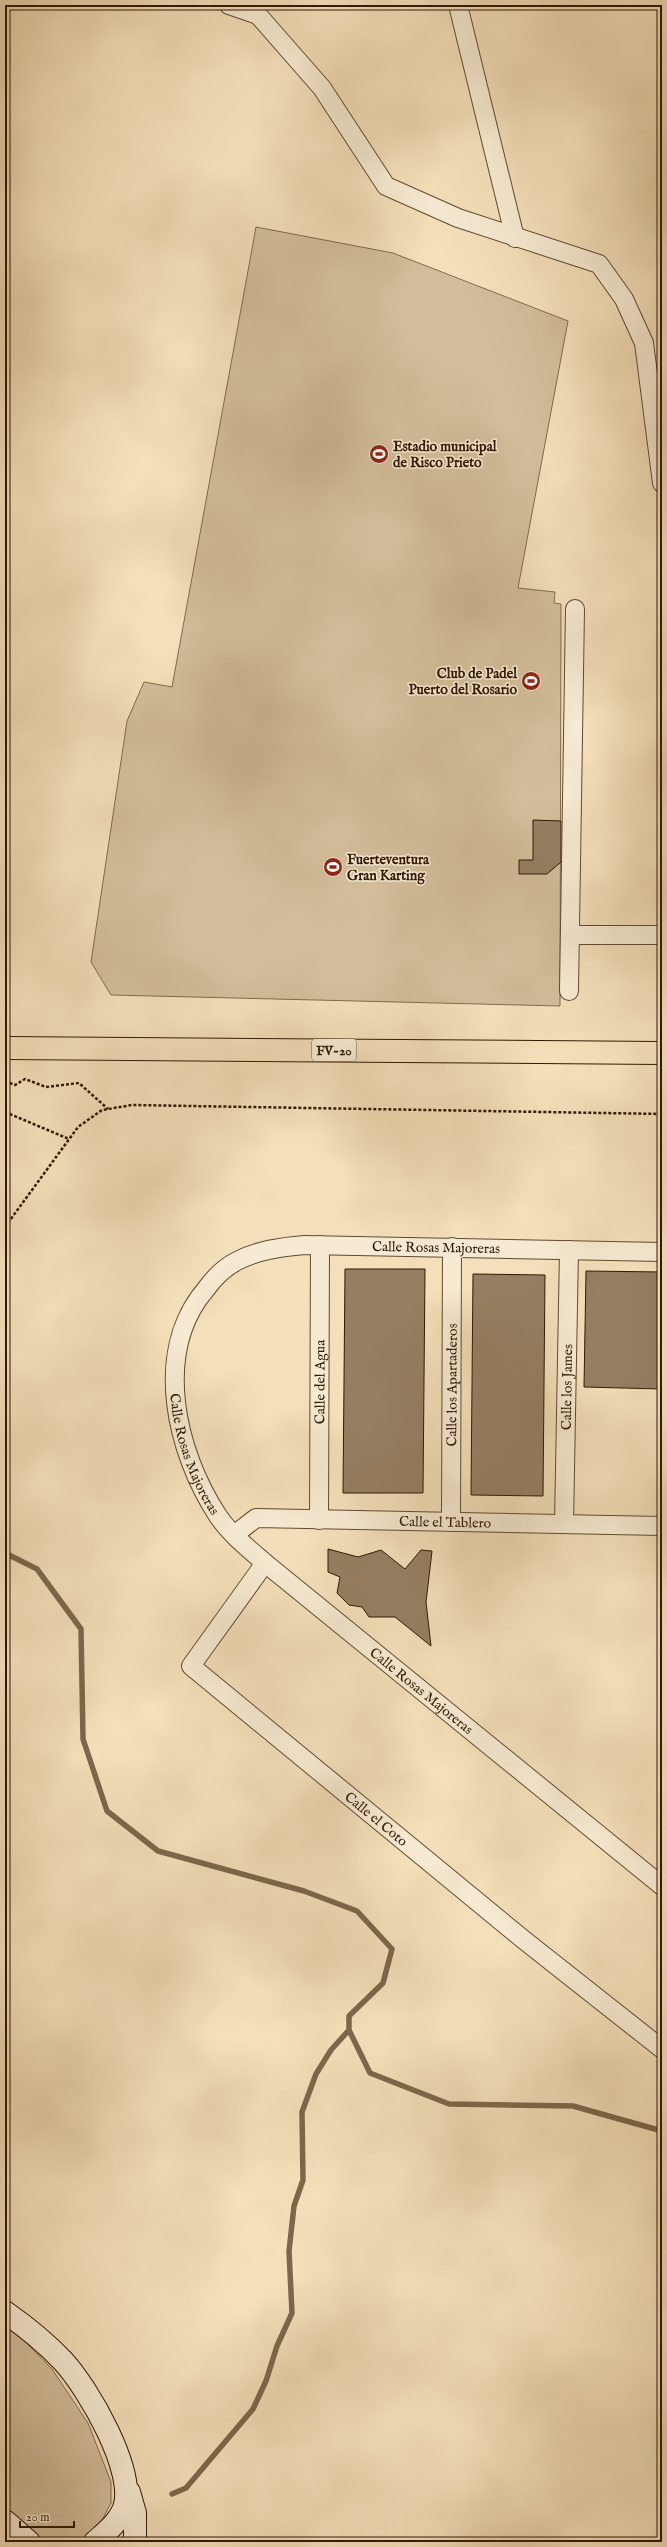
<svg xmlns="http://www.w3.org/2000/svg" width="667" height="2547" font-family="'IM FELL English',serif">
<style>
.green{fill:#d2bd9a;stroke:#806a4f}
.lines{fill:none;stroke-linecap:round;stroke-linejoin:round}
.stream{stroke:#7c674b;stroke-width:5.5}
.building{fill:#957f62;stroke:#2f1804}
.street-casing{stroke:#604a31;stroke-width:20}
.secondary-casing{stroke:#2f1804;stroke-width:24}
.primary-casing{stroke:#2f1804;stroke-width:24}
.path{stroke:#2f1804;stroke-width:2.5;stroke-dasharray:3 2;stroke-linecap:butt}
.street{stroke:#f7ead2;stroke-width:18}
.secondary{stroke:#f7ead2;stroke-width:22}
.primary{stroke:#f3dfb9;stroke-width:22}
.labels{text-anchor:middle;stroke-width:3;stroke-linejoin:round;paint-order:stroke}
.shield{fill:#f7ead2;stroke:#6b5742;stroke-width:1}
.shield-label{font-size:13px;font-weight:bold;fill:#2f1804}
.poi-label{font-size:14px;font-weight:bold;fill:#2f1804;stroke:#f7ead2;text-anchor:start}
.street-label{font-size:14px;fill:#2f1804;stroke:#f7ead2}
</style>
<rect width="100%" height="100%" fill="#f3dfb9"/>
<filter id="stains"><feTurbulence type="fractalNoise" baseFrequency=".005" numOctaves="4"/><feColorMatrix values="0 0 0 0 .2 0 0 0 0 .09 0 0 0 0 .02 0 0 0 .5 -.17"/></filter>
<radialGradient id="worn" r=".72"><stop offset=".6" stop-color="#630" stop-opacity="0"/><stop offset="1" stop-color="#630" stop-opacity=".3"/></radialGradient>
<path class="green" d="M256,227l137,26 175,68 -50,267 37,4 -1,11 7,1 -1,402 -449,-11 -20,-33 36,-241 17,-39 28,5z
M5,2324l11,8 36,37 36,54 23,59v21l-11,21 -22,18h-33l-40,-34z"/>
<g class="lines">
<path class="stream" d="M5,1553l32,16 44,60 2,110 24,72 51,40 146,40 53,20 35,38 -9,34 -34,33v14l21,43 79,31 124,2 89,25
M172,2494l14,-6 67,-79 13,-28 11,-35 15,-33 -3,-62 5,-45 9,-26 -1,-68 14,-38 15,-24 18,-20"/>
</g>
<path class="building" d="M533,820l28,1v41l-14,12h-28v-14h14z
M345,1269h80l-2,224h-80z
M586,1271l76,1v117l-78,-2z
M473,1274l72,1 -2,221 -72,-1z
M328,1549l30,8 23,-7 24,19 16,-19 11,1 -6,51 5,44 -36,-29h-26l-7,-10 -13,-2 -12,-12 3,-16 -12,-5z"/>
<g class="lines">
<defs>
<g id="street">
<path d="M229,5l29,10 64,73 64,98 72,32 141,46 25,35 20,44 18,140"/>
<path d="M458,5l57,233"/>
<path d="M570,935h92"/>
<path d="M569,991l6,-382"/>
<path id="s1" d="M662,1252l-357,-7c-24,2 -47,5 -68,16 -12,6 -23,17 -31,28 -54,63 -30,163 12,227 12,18 31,33 47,47l397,323"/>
<path id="s2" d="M319,1520l1,-275"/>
<path id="s3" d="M451,1522l1,-275"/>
<path id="s4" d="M564,1524l5,-274"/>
<path id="s5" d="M234,1535l22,-17 406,8"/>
<path id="s6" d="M265,1563l-74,103 333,274 138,109"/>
</g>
<path id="secondary" d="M5,2312c20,14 42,32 58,49 25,27 74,111 61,147 -5,14 -18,24 -29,34
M129,2492l6,21v29
M5,2521l24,21"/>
<path id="primary" d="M5,1048l657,5"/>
</defs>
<use href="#street" class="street-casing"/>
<use href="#secondary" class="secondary-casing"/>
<use href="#primary" class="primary-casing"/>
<path class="path" d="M5,1081l10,4 10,-6 21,8 33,-4 29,26
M5,1112l64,27
M5,1227l73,-100 24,-17 30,-5 530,9"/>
<use href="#street" class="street"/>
<use href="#secondary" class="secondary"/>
<use href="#primary" class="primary"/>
</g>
<defs>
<symbol id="stadium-disc" viewBox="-11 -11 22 22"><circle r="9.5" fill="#8f2418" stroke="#f7ead2"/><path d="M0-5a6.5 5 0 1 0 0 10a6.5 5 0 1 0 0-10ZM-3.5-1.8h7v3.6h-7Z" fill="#fff"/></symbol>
</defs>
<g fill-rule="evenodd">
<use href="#stadium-disc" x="368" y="443" width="22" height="22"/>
<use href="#stadium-disc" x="520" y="670" width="22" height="22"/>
<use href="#stadium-disc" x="322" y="856" width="22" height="22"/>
</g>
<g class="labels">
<rect class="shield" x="312" y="1039" width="44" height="22" rx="3"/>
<g class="shield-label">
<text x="334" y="1055">FV-20</text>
</g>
<g class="poi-label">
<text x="393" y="451">Estadio municipal<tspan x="393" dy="16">de Risco Prieto</tspan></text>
<text x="517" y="678" text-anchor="end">Club de Padel<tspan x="517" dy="16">Puerto del Rosario</tspan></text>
<text x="347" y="864">Fuerteventura<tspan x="347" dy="16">Gran Karting</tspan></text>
</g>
<g class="street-label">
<text transform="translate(436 1247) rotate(1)" y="5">Calle Rosas Majoreras</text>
<text dy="5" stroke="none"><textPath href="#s2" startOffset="138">Calle del Agua</textPath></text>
<text dy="5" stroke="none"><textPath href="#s3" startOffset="137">Calle los Apartaderos</textPath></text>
<text dy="5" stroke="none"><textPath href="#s4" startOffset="137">Calle los James</textPath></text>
<text dy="5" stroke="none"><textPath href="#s1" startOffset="645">Calle Rosas Majoreras</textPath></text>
<text dy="5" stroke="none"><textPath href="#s5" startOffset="217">Calle el Tablero</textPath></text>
<text dy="5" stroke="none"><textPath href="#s1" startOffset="981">Calle Rosas Majoreras</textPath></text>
<text dy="5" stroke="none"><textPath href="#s6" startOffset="367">Calle el Coto</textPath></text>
</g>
</g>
<rect width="667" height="2547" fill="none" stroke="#f3dfb9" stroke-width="20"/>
<rect x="6" y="6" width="655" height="2535" fill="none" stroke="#2f1804" stroke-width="2"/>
<rect x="10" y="10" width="647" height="2527" fill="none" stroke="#2f1804"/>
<path d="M20 2521v6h54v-6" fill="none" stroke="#2f1804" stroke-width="2"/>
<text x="26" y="2521" font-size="12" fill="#2f1804" stroke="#f7ead2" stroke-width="3" paint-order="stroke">20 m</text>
<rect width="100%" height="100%" filter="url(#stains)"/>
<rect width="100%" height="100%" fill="url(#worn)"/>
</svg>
